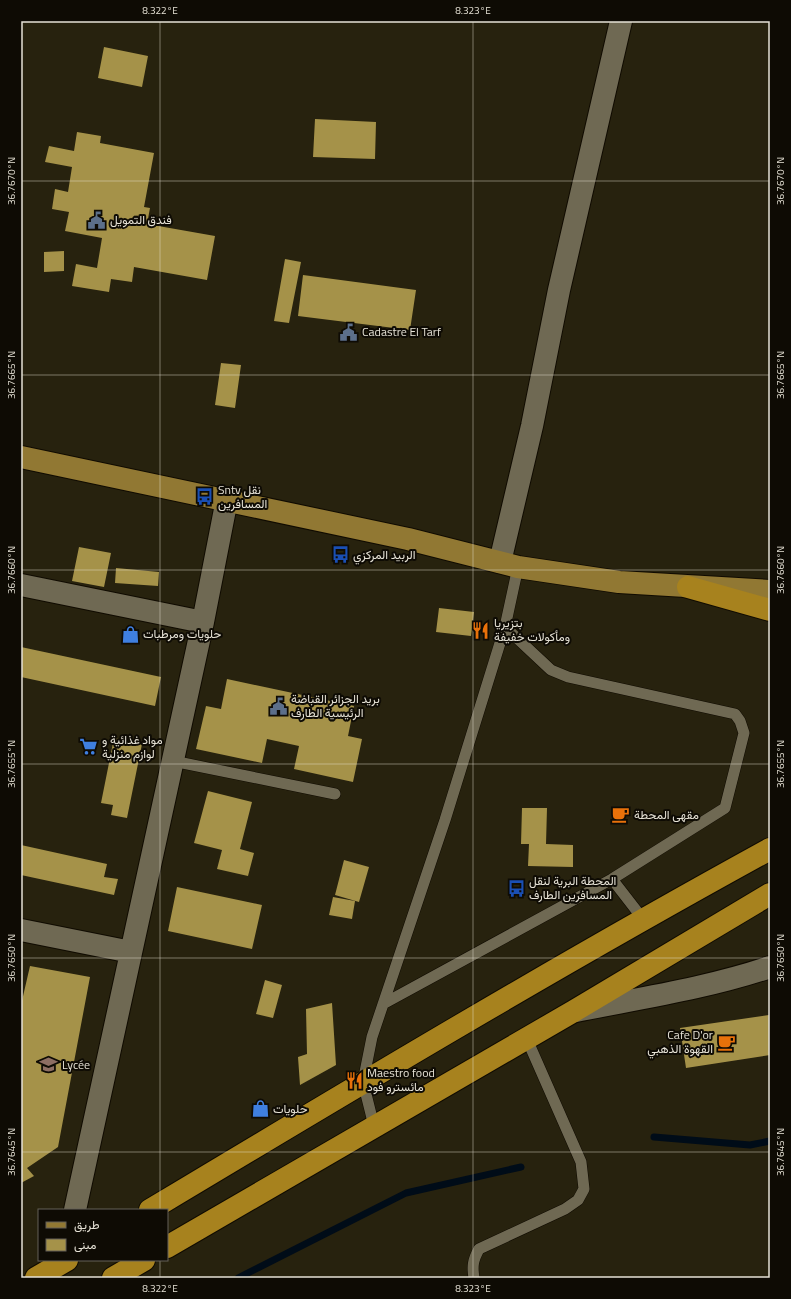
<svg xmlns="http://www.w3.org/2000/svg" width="791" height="1299" font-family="'Titillium Web',Vazirmatn,sans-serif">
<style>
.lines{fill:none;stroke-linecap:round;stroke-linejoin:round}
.stream{stroke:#000c18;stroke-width:7}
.building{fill:#a59249}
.lane-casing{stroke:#100b00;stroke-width:12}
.street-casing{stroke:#100b00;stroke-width:24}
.primary-casing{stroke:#100b00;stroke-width:24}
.highway-casing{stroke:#100b00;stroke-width:24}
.lane{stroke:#6f6953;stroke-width:11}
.street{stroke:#6f6953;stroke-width:22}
.primary{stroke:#917833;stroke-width:22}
.highway{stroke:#a7821e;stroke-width:22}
.ticks{fill:none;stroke:#e6e2d6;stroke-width:1;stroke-opacity:0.45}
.labels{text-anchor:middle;stroke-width:4;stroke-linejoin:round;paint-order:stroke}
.poi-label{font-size:12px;fill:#e6e2d6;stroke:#0e0b04;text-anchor:start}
.neatline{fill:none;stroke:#e6e2d6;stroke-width:1.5}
.ticks-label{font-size:10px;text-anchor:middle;fill:#e6e2d6}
</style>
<rect width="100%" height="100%" fill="#27220e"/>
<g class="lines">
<path class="stream" d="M654,1137l96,8 20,-4
M238,1278l168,-85 115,-26"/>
</g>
<path class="building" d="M104,47l44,9 -6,31 -44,-9z
M315,119l61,3 -1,37 -62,-2z
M77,132l24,4 -1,7 54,10 -10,54 6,1 -3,16 68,12 -8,44 -73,-13 -2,15 -21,-3 -2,13 -37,-6 4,-22 21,4 5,-30 -37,-7 4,-19 -17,-3 3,-20 13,3 4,-25 -27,-5 4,-16 25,5z
M64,251v20l-20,1v-20z
M285,259l16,3 -12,61 -15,-2z
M303,275l113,15 -6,40 -112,-14z
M221,363l20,2 -6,43 -20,-3z
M79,547l32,6 -7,34 -32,-6z
M116,568l43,4 -1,14 -43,-3z
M439,608l35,4 -3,24 -35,-4z
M21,647l140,30 -6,29 -134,-29z
M227,679l127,27 -6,30 14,3 -9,43 -59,-13 5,-23 -32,-7 -5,24 -66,-14 10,-43 15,3z
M114,738l28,6 -15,74 -16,-3 2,-10 -12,-2z
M208,791l44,11 -12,47 14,4 -6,23 -31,-7 5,-19 -28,-7z
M522,808h25l-1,36 27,1v22l-45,-1 1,-22h-8z
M21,845l86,19 -3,13 14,2 -4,16 -93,-20z
M344,860l25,7 -10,35 -24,-7z
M177,887l85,18 -10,44 -84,-18z
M333,897l22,4 -3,18 -23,-4z
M30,966l60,11 -32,170 -31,21 7,8 -13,7v-178z
M265,980l17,5 -9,33 -17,-4z
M332,1003l4,62 -36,20 -2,-28 9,-3 -1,-45z
M769,1015l1,40 -84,13 -6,-40z"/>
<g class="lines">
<defs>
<path id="lane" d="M173,761l162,33
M612,879l31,40
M383,1004l229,-125 113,-71 19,-75 -4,-12 -5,-7 -167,-37 -17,-7 -46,-43
M374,1126l-11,-44 9,-45 73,-217 60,-193 13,-60
M474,1278c-2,-12 -1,-18 5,-29l86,-40 13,-9 6,-11 -3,-27 -55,-125"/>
<path id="street" d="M500,562l32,-136 27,-136 62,-269
M21,585l182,37
M21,930l110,22
M576,1011c65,-13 132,-23 194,-44
M75,1210l128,-588 24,-123"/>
<path id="primary" d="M21,457l387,82 110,28 101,15 151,9"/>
<path id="highway" d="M688,587l82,23
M150,1210c205,-123 410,-246 620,-361
M167,1247l407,-236 196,-117
M36,1278l31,-18
M113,1278l31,-18"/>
</defs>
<use href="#lane" class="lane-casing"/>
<use href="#street" class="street-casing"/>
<use href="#primary" class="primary-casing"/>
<use href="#highway" class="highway-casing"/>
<use href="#lane" class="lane"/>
<use href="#street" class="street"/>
<use href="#primary" class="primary"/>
<use href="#highway" class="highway"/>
</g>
<path class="ticks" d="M160,21v1189M473,21v1257M21,181h749M21,375h749M21,570h749M21,764h749M21,958h749M21,1152h749M160,1260v18"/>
<defs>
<symbol id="civic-bare" viewBox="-9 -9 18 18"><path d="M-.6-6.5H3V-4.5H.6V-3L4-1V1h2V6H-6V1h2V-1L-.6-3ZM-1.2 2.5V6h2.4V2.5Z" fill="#5c6f8a" stroke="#0e0b04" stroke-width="2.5" paint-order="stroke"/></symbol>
<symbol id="bus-bare" viewBox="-9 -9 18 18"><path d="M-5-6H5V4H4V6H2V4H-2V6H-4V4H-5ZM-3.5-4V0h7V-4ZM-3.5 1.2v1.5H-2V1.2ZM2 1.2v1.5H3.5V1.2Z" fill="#1a4fb4" stroke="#0e0b04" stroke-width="2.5" paint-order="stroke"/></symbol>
<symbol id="restaurant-bare" viewBox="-9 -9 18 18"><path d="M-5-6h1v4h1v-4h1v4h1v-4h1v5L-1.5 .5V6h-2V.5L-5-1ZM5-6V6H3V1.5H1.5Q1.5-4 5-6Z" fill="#e8710a" stroke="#0e0b04" stroke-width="2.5" paint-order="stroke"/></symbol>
<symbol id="shop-bare" viewBox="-9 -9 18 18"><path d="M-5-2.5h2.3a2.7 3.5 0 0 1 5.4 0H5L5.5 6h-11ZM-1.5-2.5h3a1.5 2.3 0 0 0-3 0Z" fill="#3f7fe0" stroke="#0e0b04" stroke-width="2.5" paint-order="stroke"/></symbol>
<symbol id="supermarket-bare" viewBox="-9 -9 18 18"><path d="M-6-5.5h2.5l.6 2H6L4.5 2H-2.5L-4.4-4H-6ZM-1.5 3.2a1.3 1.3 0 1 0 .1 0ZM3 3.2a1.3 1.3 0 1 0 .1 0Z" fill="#3f7fe0" stroke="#0e0b04" stroke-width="2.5" paint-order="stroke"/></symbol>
<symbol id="cafe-bare" viewBox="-9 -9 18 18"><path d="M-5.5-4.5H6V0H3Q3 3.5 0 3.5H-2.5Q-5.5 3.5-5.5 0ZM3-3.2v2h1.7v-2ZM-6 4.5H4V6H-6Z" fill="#e8710a" stroke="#0e0b04" stroke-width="2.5" paint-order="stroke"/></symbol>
<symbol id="school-bare" viewBox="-9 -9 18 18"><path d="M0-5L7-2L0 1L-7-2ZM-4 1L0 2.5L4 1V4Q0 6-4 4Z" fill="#8d6e63" stroke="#0e0b04" stroke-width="2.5" paint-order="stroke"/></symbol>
</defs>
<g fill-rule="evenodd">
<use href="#civic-bare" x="84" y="208" width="25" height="25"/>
<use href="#civic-bare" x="336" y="320" width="25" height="25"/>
<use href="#bus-bare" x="192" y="484" width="25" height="25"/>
<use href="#bus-bare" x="328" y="542" width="25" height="25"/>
<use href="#restaurant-bare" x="468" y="618" width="25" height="25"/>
<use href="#shop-bare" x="118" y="622" width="25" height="25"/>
<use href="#civic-bare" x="266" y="694" width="25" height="25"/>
<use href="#supermarket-bare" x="76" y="734" width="25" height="25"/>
<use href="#cafe-bare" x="608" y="802" width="25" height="25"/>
<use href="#bus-bare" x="504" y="876" width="25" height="25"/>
<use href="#cafe-bare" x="714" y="1030" width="25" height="25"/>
<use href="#school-bare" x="36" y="1052" width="25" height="25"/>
<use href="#restaurant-bare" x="342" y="1068" width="25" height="25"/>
<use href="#shop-bare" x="248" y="1096" width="25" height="25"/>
</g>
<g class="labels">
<g class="poi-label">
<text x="110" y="224">فندق التمويل</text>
<text x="362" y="336">Cadastre El Tarf</text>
<text x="218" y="494">Sntv نقل<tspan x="218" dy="14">المسافرين</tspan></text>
<text x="353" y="559">الربيد المركزي</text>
<text x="494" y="627">بتزيريا<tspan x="494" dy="14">ومأكولات خفيفة</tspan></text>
<text x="143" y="638">حلويات ومرطبات</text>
<text x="291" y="703">بريد الجزائر القباضة<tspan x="291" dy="14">الرئيسية الطارف</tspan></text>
<text x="102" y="744">مواد غذائية و<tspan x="102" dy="14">لوازم منزلية</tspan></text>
<text x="634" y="819">مقهى المحطة</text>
<text x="529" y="885">المحطة البرية لنقل<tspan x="529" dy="14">المسافرين الطارف</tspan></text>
<text x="713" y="1039" text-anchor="end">Cafe D'or<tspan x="713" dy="14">القهوة الذهبي</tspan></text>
<text x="62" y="1069">Lycée</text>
<text x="367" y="1077">Maestro food<tspan x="367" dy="14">مائسترو فود</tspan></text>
<text x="273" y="1113">حلويات</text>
</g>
</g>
<rect width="791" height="1299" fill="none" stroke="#0e0b04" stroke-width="44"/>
<rect x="38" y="1209" width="130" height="52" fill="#0e0b04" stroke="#646158"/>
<rect x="46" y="1222" width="20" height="6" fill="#917833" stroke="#646158"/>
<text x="74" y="1229" font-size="12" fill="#e6e2d6">طريق</text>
<rect x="46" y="1239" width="20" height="12" fill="#a59249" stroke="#646158"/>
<text x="74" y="1249" font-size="12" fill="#e6e2d6">مبنى</text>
<rect x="22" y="22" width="747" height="1255" class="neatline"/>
<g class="ticks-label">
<text x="160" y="14">8.322°E</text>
<text x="473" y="14">8.323°E</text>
<text transform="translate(11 181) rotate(-90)" y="4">36.7670°N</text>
<text transform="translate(780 181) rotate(-90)" y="4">36.7670°N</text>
<text transform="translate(11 375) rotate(-90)" y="4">36.7665°N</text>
<text transform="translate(780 375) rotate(-90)" y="4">36.7665°N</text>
<text transform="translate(11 570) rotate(-90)" y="4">36.7660°N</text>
<text transform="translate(780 570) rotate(-90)" y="4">36.7660°N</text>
<text transform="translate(11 764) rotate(-90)" y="4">36.7655°N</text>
<text transform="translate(780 764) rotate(-90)" y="4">36.7655°N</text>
<text transform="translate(11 958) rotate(-90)" y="4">36.7650°N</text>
<text transform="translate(780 958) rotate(-90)" y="4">36.7650°N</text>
<text transform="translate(11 1152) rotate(-90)" y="4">36.7645°N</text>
<text transform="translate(780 1152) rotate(-90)" y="4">36.7645°N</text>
<text x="160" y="1292">8.322°E</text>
<text x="473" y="1292">8.323°E</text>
</g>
</svg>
